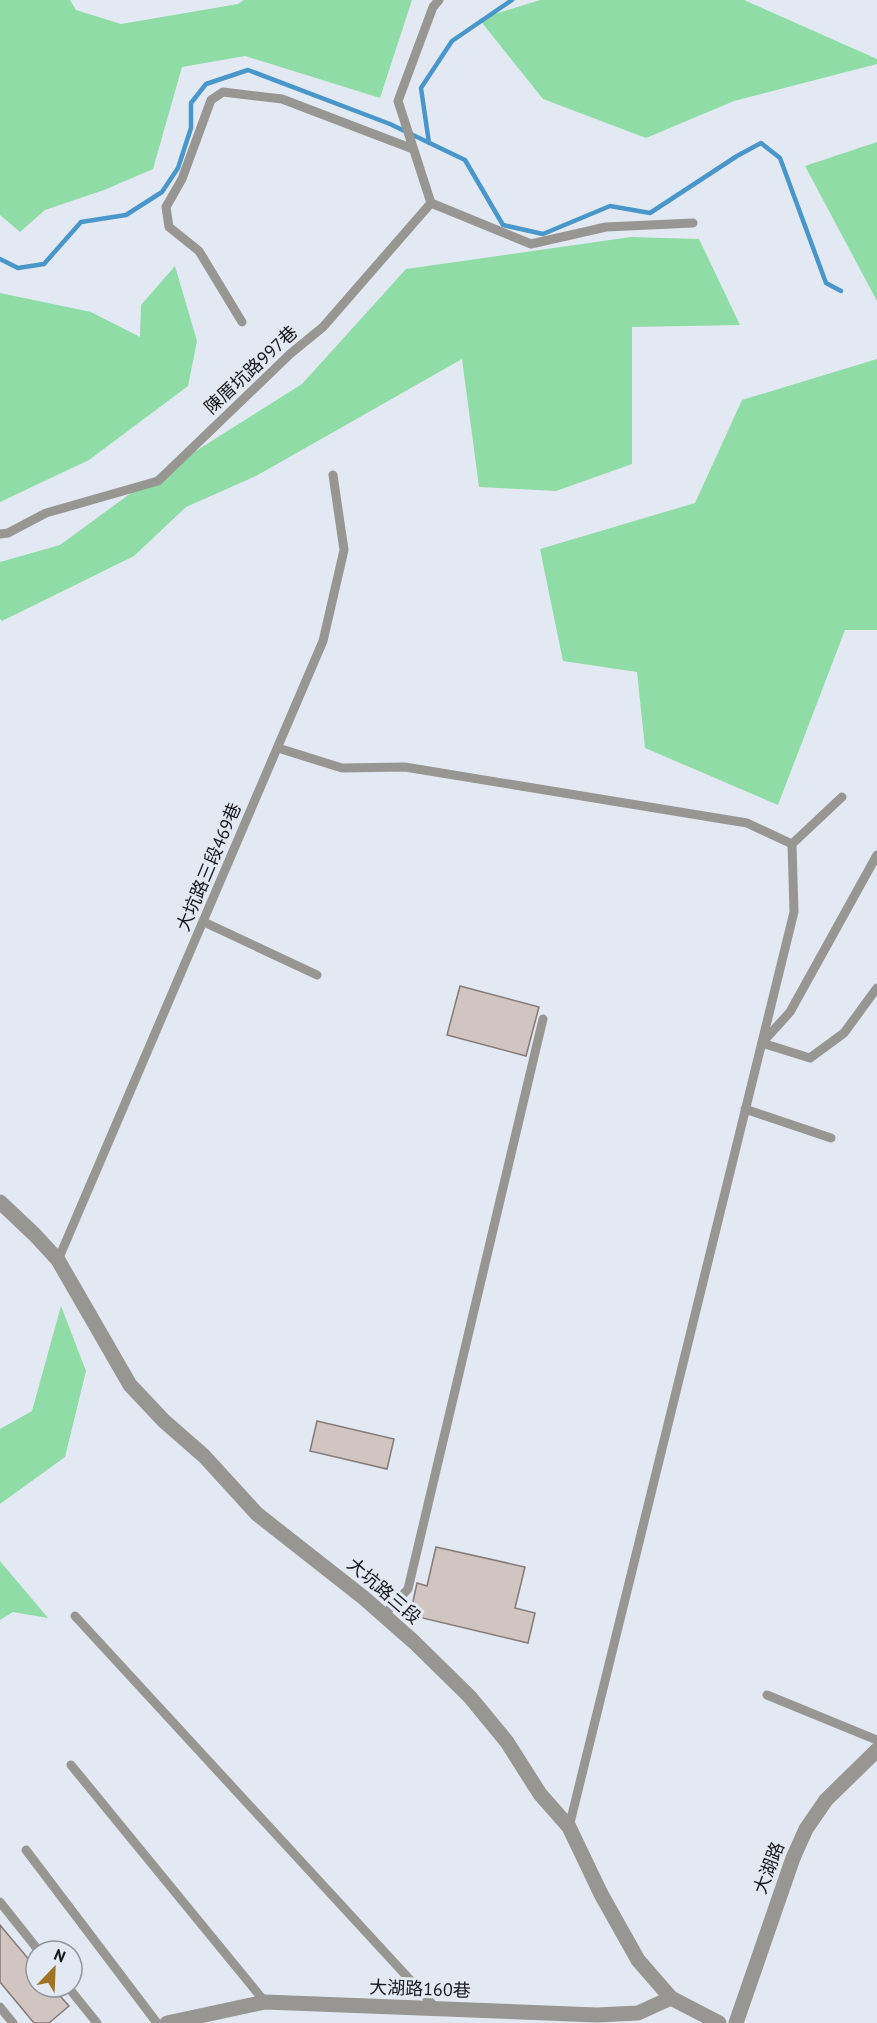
<svg xmlns="http://www.w3.org/2000/svg" width="877" height="2023" font-family="'PT Sans','Noto Sans TC',sans-serif">
<style>
.green{fill:#8fdca7}
.lines{fill:none;stroke-linecap:round;stroke-linejoin:round}
.stream{stroke:#4997ca;stroke-width:4.5}
.building{fill:#d1c5c2;stroke:#857a78;stroke-width:1.5}
.service{stroke:#989692;stroke-width:9}
.minor{stroke:#989692;stroke-width:15}
.tertiary{stroke:#989692;stroke-width:15}
.labels{text-anchor:middle;stroke-width:6;stroke-linejoin:round;paint-order:stroke}
.street-label{font-size:18px;fill:#15171a;stroke:#e3e9f2}
</style>
<rect width="100%" height="100%" fill="#e3e9f2"/>
<path class="green" d="M0,0h70l6,10 45,14 117,-20 6,-4h168l-32,98 -135,-42 -63,11 -29,102 -49,21 -59,20 -25,22 -20,-17z
M540,0h204l133,59v5l-143,37 -88,37 -103,-39 -64,-80z
M877,142v159l-72,-135z
M631,237l68,2 41,86 -108,2v137l-76,27 -77,-4 -17,-128 -206,117 -70,31 -52,49 -132,65 -2,-2v-57l60,-17 82,-60 160,-101 104,-115z
M175,266l22,75 -9,45 -99,74 -89,42v-209l91,19 49,25 1,-32z
M877,359v271h-32l-67,175 -133,-57 -8,-76 -74,-11 -23,-112 155,-46 47,-103z
M61,1306l25,65 -21,86 -65,47v-75l32,-18z
M0,1561l48,57 -35,-6 -13,8z"/>
<g class="lines">
<path class="stream" d="M429,143l-8,-55 31,-47 60,-41
M0,259l18,9 26,-4 37,-42 45,-7 36,-23 16,-24 13,-40v-25l15,-19 42,-14 142,54 75,36 38,65 40,9 67,-28 40,7 87,-57 24,-13 19,15 46,125 15,8"/>
</g>
<path class="building" d="M460,986l79,21 -13,49 -79,-21z
M317,1421l77,18 -7,30 -77,-18z
M436,1547l89,20 -10,41 20,5 -7,30 -118,-28 7,-32 10,3z
M0,1925l36,43v19h16l17,19 -20,17h-15l-34,-41z"/>
<g class="lines">
<path class="service" d="M431,203l100,41 75,-17 87,-4
M242,322l-43,-71 -30,-24 -3,-20 16,-28 29,-79 12,-8 59,7 131,50
M0,534l8,-1 38,-20 112,-32 132,-127 33,-27 108,-124 -33,-102 35,-94 6,-7
M278,748l64,20 63,-1 342,56 45,21 2,68 -225,915
M792,844l50,-47
M877,855l-87,157 -28,31 48,15 34,-25 33,-45
M204,922l113,53
M745,1109l86,29
M58,1260l265,-619 21,-91 -11,-75
M384,1615l24,-26 135,-570
M75,1616l361,392
M767,1695l110,45
M71,1765l194,237
M26,1850l131,173
M0,1902l39,49
M68,1987l29,36
M0,2007l13,16"/>
<path class="minor" d="M167,2023l98,-21 332,13 41,-2 33,-15
M736,2023l57,-165 13,-29 20,-29 51,-50"/>
<path class="tertiary" d="M0,1202l35,33 23,25 72,125 34,36 40,35 53,58 107,84 50,44 56,55 37,45 33,52 29,33 32,67 37,66 33,38 48,25"/>
</g>
<g class="labels">
<g class="street-label">
<text transform="translate(251 370) rotate(-43)" y="6">陳厝坑路997巷</text>
<text transform="translate(209 867) rotate(-67)" y="6">大坑路三段469巷</text>
<text transform="translate(384 1591) rotate(41)" y="6">大坑路三段</text>
<text transform="translate(769 1868) rotate(-69)" y="6">大湖路</text>
<text transform="translate(420 1989) rotate(2)" y="6">大湖路160巷</text>
</g>
</g>
<g transform="translate(54 1969) rotate(23)"><circle r="28" fill="#e3e9f2" stroke="#91959c" stroke-width="1.5"/>
<path d="M0-4.5L10 22L0 15L-10 22Z" fill="#a07224"/>
<text y="-9" font-size="16" font-weight="bold" text-anchor="middle" fill="#15171a">N</text>
</g>
</svg>
